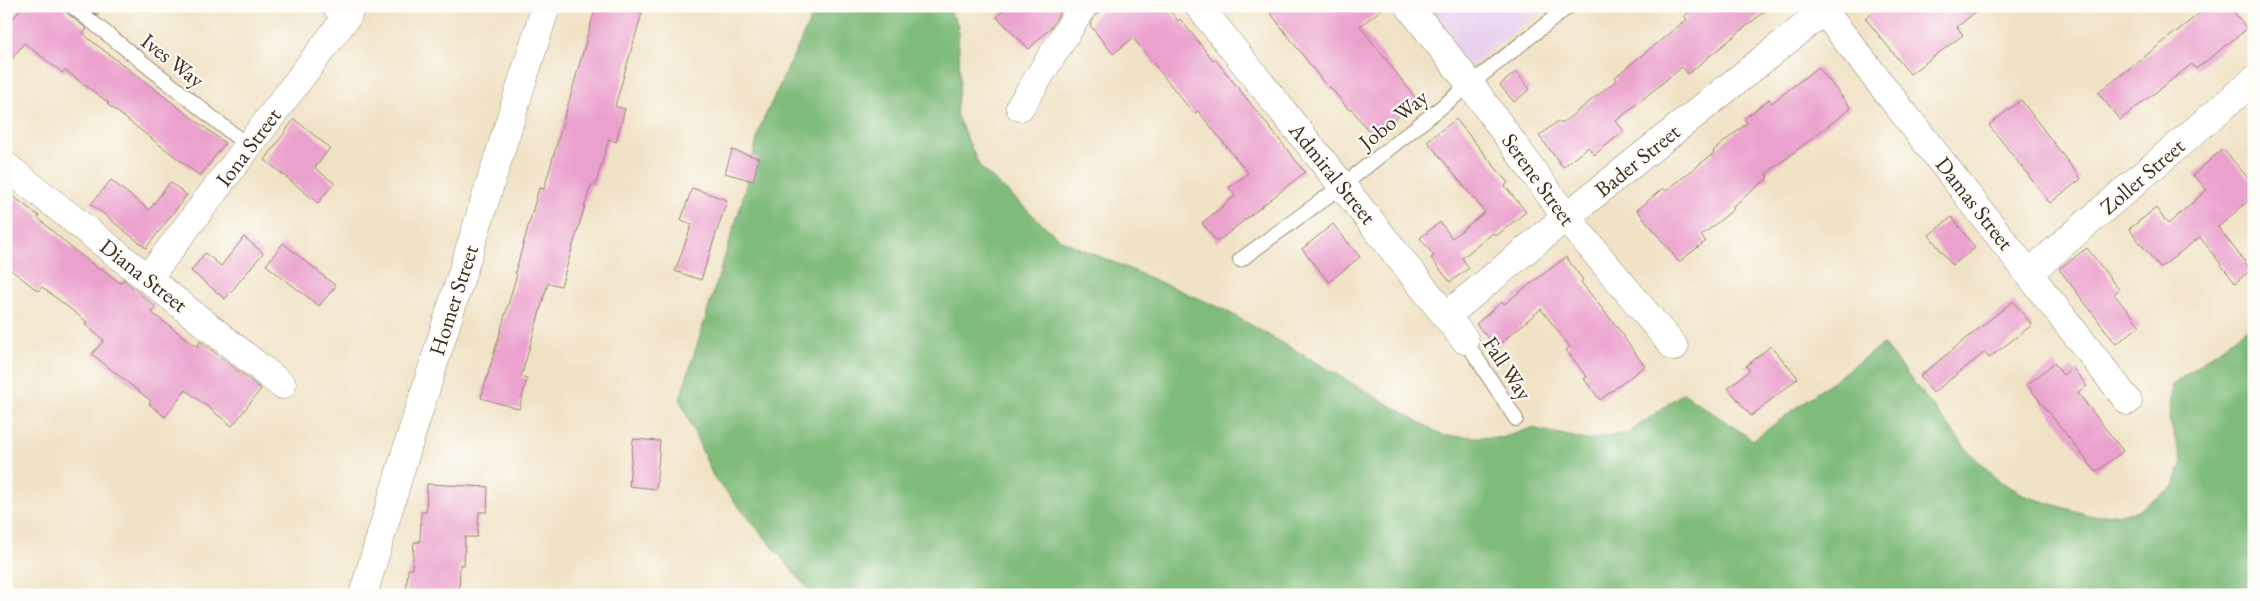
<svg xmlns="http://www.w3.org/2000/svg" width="2260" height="601" font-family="'EB Garamond',serif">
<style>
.built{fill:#e8d2ee}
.forest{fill:#7fbb7a;stroke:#5d724c}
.building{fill:#eba1cd}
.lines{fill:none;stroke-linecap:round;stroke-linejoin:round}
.service-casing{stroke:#968672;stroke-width:16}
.minor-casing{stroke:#968672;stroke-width:29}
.service{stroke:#fff;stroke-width:14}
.minor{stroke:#fff;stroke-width:28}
.labels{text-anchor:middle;stroke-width:4.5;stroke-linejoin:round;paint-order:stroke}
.street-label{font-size:22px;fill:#3b2a1e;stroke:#fdfcf7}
</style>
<rect width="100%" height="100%" fill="#fdfcf7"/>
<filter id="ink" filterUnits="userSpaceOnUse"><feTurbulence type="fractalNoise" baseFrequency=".02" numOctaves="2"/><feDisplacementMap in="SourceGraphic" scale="10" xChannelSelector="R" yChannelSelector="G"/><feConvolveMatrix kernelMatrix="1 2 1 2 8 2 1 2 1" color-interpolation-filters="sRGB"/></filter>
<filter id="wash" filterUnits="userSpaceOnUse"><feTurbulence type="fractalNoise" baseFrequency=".0096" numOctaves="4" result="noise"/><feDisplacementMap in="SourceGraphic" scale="20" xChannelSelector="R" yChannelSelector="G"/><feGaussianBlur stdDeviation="1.12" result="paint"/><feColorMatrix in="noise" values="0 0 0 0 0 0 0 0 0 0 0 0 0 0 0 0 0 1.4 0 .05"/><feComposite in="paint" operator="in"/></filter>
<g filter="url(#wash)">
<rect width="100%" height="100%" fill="#f0e2c5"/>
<path class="built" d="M1422,6h125l-78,61z"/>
<path class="forest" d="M817,6h130l11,19 2,56 -4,33 24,53 79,72 164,70 221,127 58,2 30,-10 54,12 43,-7 54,-40 70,47 130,-96 87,109 28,27 30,17 64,19 44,-4 38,-26 8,-25 -13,-42 3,-34 82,-62v272h-1441l-100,-119 -33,-77 61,-194 19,-78z"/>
<g id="blocks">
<path class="building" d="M23,6h40l4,7 20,16 -4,4 6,6 136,104 -25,33 -93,-72 2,-1 -44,-33 -2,3 -39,-30 -18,24v-40z
M86,6h18l-7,9z
M596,6h21l25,7 -27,93 10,3 -9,33 -7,-3 -14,47 -4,-1 -30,101 -13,-3 -27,94 6,2 -8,30 -38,-11 36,-124 -2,-1 24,-85 5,1z
M1008,6h56l-13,21 -22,22 -32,-32z
M1107,6h59l12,15 2,-2 33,41 2,-1 90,113 -88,70 -15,-19 33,-27 -6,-8 19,-15 -50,-62 -4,3 -61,-76 -20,16 -23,-29 6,-10z
M1265,6h121l-26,20 58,75 -46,35 -21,-28 -2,2 -19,-23 -2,1z
M1697,6h74l-83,68 -6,-7 -66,54 8,10 -30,24 -6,-8 -25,20 -24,-31 19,-15 3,3 56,-44 -2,-3 72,-58 -3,-3z
M1880,6h103l-26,21 6,8 -53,39 -45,-56z
M2209,6h20l18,23 -51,40 -4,-5 -72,56 -22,-27z
M1818,67l33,41 -85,66 3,3 -37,30 2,2 -33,27 5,5 -27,21 -42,-52 26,-22 3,3 48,-38 -1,-2 34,-28 -3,-4 25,-20 3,4z
M1516,72l14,17 -16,13 -14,-17z
M2021,100l60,79 -31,24 -61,-78z
M294,119l36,29 -15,20 19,15 -16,20 -53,-43z
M1456,119l52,64 -3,3 21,26 -30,24 -3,-3 -31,25 7,10 -19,14 -19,-24 3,-2 -14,-18 20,-16 12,16 33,-26 -58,-71z
M2223,149l31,36v11l-36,31 33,43 -16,13 -35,-46 -40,31 -31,-39 27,-21 12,16 39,-34 -14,-15z
M732,150l27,8 -6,23 -28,-8z
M111,180l38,30 21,-28 17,13 -41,53 -55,-44z
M692,188l35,12 -26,80 -26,-9 17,-47 -11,-4z
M6,191l33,25 -1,2 31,28 31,24 2,-1 18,14 4,-4 1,2 31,26 -5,5 46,35 3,-6 61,48 -29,37 -46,-36 -21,27 -16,-13 2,-3 -59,-47 12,-14 -20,-16 3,-2 -45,-35 -4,4 -32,-25z
M1952,217l23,31 -23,17 -23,-30z
M1333,224l27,33 -31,25 -27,-33z
M244,237l19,16 -38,46 -34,-28 14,-18 16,13z
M283,243l53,43 -17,20 -53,-41z
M2087,248l32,42 -5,4 26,32 -24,18 -57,-75z
M1566,257l17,23 -2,2 44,55 -1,1 21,28 -45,34 -16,-21 3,-2 -21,-27 4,-3 -29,-38 -45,38 -20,-23 26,-22 2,2z
M2013,301l19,24 -43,33 -4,-6 -52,41 -13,-17z
M1771,346l27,32 -47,38 -23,-28 22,-18 -4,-4z
M2054,363l9,12 9,-8 15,19 -9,7 45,58 -27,21 -69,-87z
M633,439l27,2 -4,48 -27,-3z
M427,484l61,3 -1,25h-8l-2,25h-12l-1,28 -4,-1 -1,31 -53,-3 2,-23h4l2,-27h6l1,-30h5z"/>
</g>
</g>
<g filter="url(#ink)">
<use href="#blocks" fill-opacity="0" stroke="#968672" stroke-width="1"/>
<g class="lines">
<defs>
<path id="service" d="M72,6l176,140
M1240,260l103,-75 226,-179
M1465,340l51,79"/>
<path id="minor" d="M1199,6l266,334
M1409,6l61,78 96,133 108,130
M1820,6l308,395
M1020,107l63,-101
M6,166l276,219
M2030,272l224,-192
M148,278l200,-263 -12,-9
M1446,316l120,-99 264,-211
M363,595l42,-140 141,-449"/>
</defs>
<use href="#service" class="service-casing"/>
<use href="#minor" class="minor-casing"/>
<use href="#service" class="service"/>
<use href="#minor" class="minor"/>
</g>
</g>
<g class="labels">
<g class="street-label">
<text transform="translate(173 60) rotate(38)" y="8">Ives Way</text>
<text transform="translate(1393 119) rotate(-39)" y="8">Jobo Way</text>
<text transform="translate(248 147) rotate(-53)" y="8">Iona Street</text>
<text transform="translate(1637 160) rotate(-39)" y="8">Bader Street</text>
<text transform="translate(1333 173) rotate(51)" y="8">Admiral Street</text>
<text transform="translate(2142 176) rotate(-41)" y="8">Zoller Street</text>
<text transform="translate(1539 179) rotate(54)" y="8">Serene Street</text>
<text transform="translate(1975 203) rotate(52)" y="8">Damas Street</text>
<text transform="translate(144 275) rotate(38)" y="8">Diana Street</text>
<text transform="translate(453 300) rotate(-72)" y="8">Homer Street</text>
<text transform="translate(1508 368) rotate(57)" y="8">Fall Way</text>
</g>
</g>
<rect width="2260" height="601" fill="none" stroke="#fdfcf7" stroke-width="25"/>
</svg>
